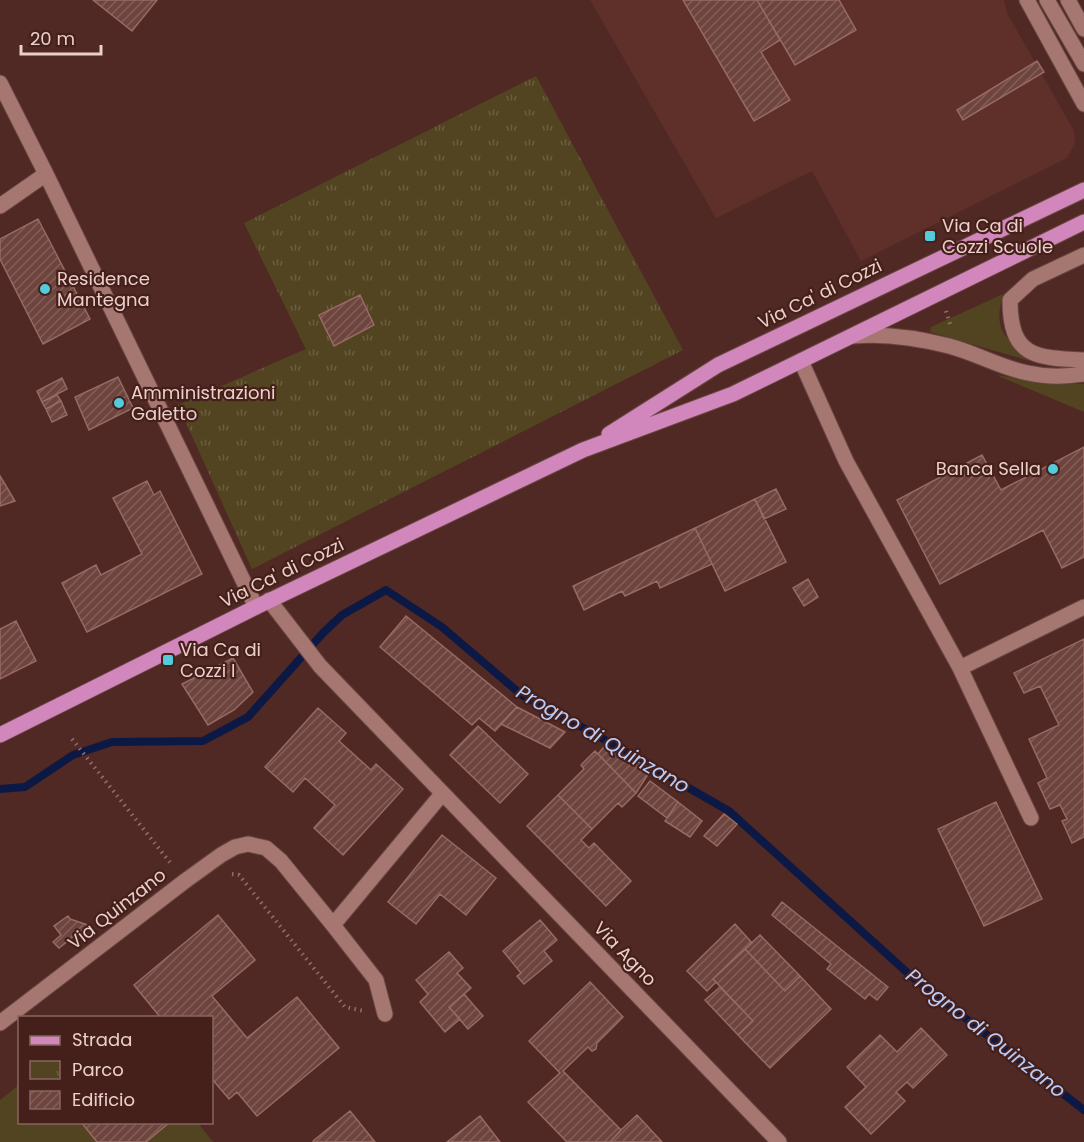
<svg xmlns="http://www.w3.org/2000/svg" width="1084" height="1142" font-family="Poppins,sans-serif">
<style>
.built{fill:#5f2f2a}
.green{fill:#524421}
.park{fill:url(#park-tufts)}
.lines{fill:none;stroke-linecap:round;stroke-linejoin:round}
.stream{stroke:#0d1945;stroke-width:8}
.building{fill:url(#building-hatch);stroke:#986a64;stroke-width:1.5}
.minor-casing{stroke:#684541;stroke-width:17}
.major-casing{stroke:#684541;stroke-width:17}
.path{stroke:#926f6b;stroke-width:4;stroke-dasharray:1.5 4.5;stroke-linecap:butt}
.minor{stroke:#a57770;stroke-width:15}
.major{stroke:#d287bc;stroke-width:15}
.poi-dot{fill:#53cbdb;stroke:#451f1a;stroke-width:2}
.labels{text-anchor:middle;stroke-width:4.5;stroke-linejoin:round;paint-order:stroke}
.poi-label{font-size:18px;fill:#eacfcb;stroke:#451f1a;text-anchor:start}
.street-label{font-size:18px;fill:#eacfcb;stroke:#451f1a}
.water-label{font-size:20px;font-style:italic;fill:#b8cbf9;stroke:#451f1a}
</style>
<defs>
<pattern id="park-tufts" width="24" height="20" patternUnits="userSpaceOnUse" patternTransform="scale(1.5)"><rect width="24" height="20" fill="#524421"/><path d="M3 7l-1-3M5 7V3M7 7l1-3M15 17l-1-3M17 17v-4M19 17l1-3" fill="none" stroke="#6b5e40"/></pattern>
<pattern id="building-hatch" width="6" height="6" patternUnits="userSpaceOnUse" patternTransform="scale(1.5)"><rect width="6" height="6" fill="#6e443e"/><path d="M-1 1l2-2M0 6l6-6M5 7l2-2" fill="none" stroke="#835e59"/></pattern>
</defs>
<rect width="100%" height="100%" fill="#512924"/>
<path class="built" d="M590,0h414l3,13 67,118 1,13 -8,14 -206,103 -49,-90 -96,47z"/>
<path class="green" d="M1003,294c-10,37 1,42 27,67l-100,-29 1,-5z
M996,375l54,8 34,1v28z
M19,1085l1,37 178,1 15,19h-213v-42z"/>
<path class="park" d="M536,76l147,274 -431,219 -74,-164 128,-56 -62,-126z"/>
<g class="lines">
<path class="stream" d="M0,789l25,-2 48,-32 39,-13 91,-1 45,-24 75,-84 19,-18 44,-25 56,37 81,69 70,37 136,78 182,165 173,134"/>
</g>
<path class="building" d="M93,0h64l-25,31z
M683,0h74l23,40 -19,12 29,48 -36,21z
M757,0h82l17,30 -61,35z
M1037,61l7,11 -81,48 -6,-10z
M38,219l52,100 -47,25 -43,-85v-20z
M360,295l14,30 -40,21 -15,-31z
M118,377l15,31 -44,22 -14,-33z
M62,378l5,11 -25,13 -5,-11z
M57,395l4,6 -15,8 -4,-7z
M61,401l6,14 -15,7 -6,-13z
M1084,447v110l-22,11 -19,-38 -103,54 -43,-84 85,-45 19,35z
M0,476l15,25 -15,5z
M147,481l7,14 6,-4 42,83 -115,58 -25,-49 34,-18 5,10 41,-21 -29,-56z
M776,489l10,20 -22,10 -9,-20z
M755,499l31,63 -61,29 -30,-63z
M695,528l17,36 -52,24 -3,-7 -32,15 -3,-5 -38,19 -11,-24z
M808,579l10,18 -14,9 -11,-18z
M406,616l111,91 -22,24 -16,-13 -7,7 -92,-78z
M16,621l20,40 -36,18v-50z
M1084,639v198l-12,6 -10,-22 5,-2 -7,-14 -10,4 -12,-26 9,-5 -18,-39 30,-14 -19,-39 -16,7 -10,-20z
M233,658l20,34 -19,18 -26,15 -26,-41z
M517,707l48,25 -15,16 -49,-24z
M318,708l28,25 -7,8 32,29 5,-6 27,25 -60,66 -29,-27 21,-23 -30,-27 -12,14 -28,-25z
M478,726l50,48 -28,29 -50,-48z
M604,747l48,21 -16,25 -38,-39z
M595,751l41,42 -14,14 -4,-4 -26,26 -34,-34 26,-26 -3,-4z
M650,781l28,21 -11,16 -29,-22z
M558,795l34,34 -11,11 8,8 5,-5 37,38 -25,25 -79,-80z
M678,802l24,19 -12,16 -25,-16z
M996,802l46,97 -58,27 -46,-97z
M724,814l13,10 -20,22 -13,-10z
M442,835l54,43 -30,37 -26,-21 -24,30 -28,-22z
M782,902l106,85 -11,13 -8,-6 -4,5 -38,-30 4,-5 -59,-49z
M218,915l37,45 -43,36 35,42 50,-41 42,51 -82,68 -20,-24 -8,7 -17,-20v-61h-51l-27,-33z
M68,916l2,3 18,6 -29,23 -6,-6 8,-7 -7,-9z
M540,920l17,20 -13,11 8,10 -28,23 -7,-8 4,-3 -18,-22z
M735,924l17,19 -39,36 3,3 -9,9 -20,-20z
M760,935l40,41 -15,15 -40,-42z
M745,949l40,42 15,-15 31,33 -61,59 -32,-33 15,-14 -40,-42z
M449,952l14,16 -6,5 14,15 -22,19 11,12 -15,13 -25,-30 8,-8 -12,-14z
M590,982l33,35 -26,26 -1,6 -4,2 -4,-4 -25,24 58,59 -11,12h-43l-39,-40 32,-29 -31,-32z
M720,987l33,34 -15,14 -33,-35z
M464,994l19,22 -15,13 -19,-22z
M921,1028l26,27 -34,33 -6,-6 -11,10 9,9 -34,33 -26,-27 21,-20 -19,-20 33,-32 17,17z
M350,1111l25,31h-61l-1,-1z
M637,1115l25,27h-52l11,-12z
M480,1116l20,26h-53z
M81,1122h89l-24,20h-49z"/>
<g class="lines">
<defs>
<path id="minor" d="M1027,0l57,104
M1047,0l37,64
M1068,0l16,29
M0,83l46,91 210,433
M0,206l46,-32
M1084,255l-51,24 -23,21c0,57 25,58 74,60
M853,336c32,-3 65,2 96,10 27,7 52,22 79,27 18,4 38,4 56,1
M801,361l45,100 114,207 71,150
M269,600l51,66 459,476
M960,668l124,-61
M385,1014l-9,-34 -43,-55 109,-131
M0,1023l185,-142 36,-26 14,-8 13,-3 18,4 15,13 52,64"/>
<path id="major" d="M609,434l109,-69 366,-175
M0,735l256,-128 327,-157 150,-56 351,-172"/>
</defs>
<use href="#minor" class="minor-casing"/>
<use href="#major" class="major-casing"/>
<path class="path" d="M946,311l5,16
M72,739l100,126
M232,874l7,1 106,132 19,4"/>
<use href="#minor" class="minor"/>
<use href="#major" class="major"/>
</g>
<g class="poi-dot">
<rect x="924" y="230" width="12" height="12" rx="3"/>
<circle cx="45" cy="289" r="6"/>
<circle cx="119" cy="403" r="6"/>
<circle cx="1053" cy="469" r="6"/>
<rect x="162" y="654" width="12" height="12" rx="3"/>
</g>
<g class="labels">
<g class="poi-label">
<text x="942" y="232">Via Ca di<tspan x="942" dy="21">Cozzi Scuole</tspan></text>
<text x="57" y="285">Residence<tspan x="57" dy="21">Mantegna</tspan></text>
<text x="131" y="399">Amministrazioni<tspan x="131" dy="21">Galetto</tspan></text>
<text x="1041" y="475" text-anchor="end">Banca Sella</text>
<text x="180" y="656">Via Ca di<tspan x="180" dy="21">Cozzi I</tspan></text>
</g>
<g class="street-label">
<text transform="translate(820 294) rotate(-26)" y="6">Via Ca' di Cozzi</text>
<text transform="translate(282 573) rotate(-26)" y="6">Via Ca' di Cozzi</text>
<text transform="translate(117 909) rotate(-38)" y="6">Via Quinzano</text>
<text transform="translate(625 954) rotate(46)" y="6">Via Agno</text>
</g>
<g class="water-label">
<text transform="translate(603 739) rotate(30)" y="7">Progno di Quinzano</text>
<text transform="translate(986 1033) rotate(38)" y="7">Progno di Quinzano</text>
</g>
</g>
<rect x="18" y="1016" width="195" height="108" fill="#451f1a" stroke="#876561" stroke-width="1.5"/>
<rect x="30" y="1036" width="30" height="9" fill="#d287bc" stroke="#876561" stroke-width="1.5"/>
<text x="72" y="1046" font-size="18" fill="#eacfcb">Strada</text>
<rect x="30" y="1061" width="30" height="18" fill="url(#park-tufts)" stroke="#876561" stroke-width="1.5"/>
<text x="72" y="1076" font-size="18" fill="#eacfcb">Parco</text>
<rect x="30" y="1091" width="30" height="18" fill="url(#building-hatch)" stroke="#876561" stroke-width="1.5"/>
<text x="72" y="1106" font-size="18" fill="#eacfcb">Edificio</text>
<path d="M21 45v9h80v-9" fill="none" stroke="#eacfcb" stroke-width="3"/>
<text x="30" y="45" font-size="18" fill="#eacfcb" stroke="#451f1a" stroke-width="4.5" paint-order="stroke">20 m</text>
</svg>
